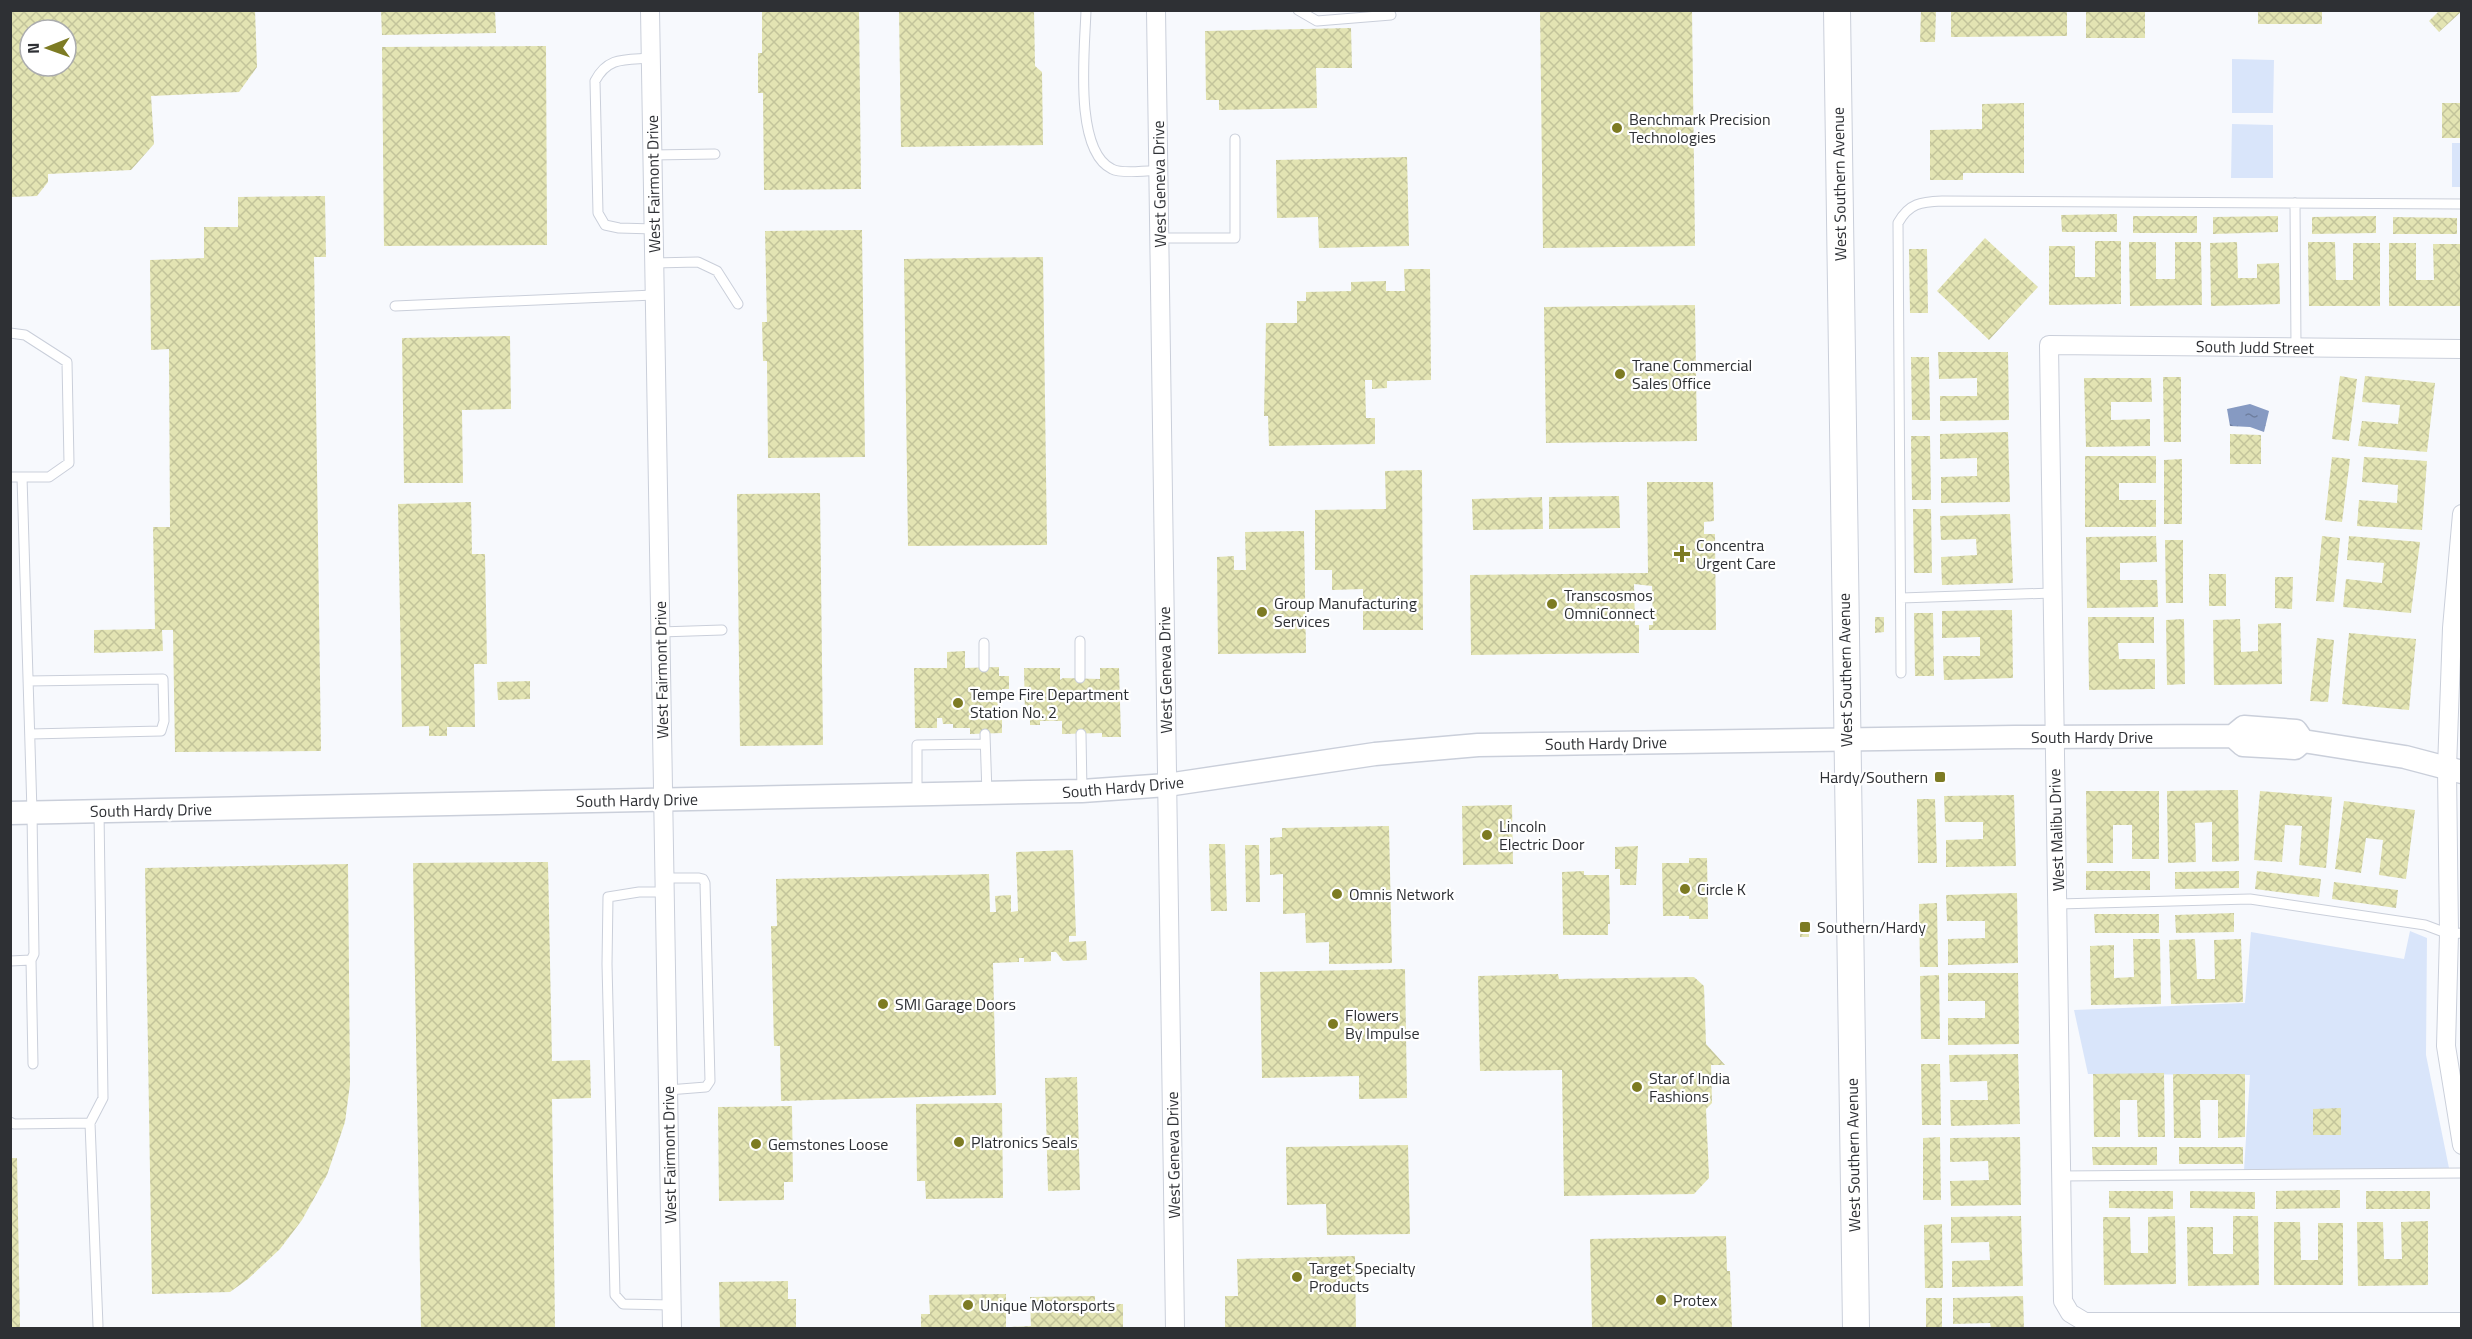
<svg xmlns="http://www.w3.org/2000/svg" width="2472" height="1339" font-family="'Titillium Web',sans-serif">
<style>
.green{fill:#d9e5fa}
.water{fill:url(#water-ripples)}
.building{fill:url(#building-cross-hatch);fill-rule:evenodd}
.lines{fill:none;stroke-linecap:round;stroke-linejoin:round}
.service-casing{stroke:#cacfda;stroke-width:11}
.minor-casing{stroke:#cacfda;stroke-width:20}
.tertiary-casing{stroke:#cacfda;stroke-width:25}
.secondary-casing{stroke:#cacfda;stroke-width:28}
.service{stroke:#fff;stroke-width:9}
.minor{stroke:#fff;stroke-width:18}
.tertiary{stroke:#fff;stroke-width:22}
.secondary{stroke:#fff;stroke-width:26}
.poi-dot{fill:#7d7b23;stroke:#fff;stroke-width:2}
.labels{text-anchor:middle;stroke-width:4.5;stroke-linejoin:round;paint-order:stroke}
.poi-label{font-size:16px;fill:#2e3034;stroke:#fff;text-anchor:start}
.street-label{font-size:16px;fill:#2e3034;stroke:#fff}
</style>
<defs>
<pattern id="water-ripples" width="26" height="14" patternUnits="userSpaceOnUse" patternTransform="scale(1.5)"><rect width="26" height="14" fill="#869ac2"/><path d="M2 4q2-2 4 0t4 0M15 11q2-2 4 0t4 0" fill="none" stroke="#6e7e9e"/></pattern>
<pattern id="building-cross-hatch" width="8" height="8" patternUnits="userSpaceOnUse" patternTransform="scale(1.5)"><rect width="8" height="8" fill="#e3e4b3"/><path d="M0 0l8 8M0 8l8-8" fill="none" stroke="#c3c49b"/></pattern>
</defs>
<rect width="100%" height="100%" fill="#f7f9fd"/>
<path class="green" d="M2232,59l42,1 -1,53h-41z
M2232,124l41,1v53h-42z
M2452,143h9v44h-9z
M2410,931l17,7 -1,117 24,118 -206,-3 6,-95 -162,-1 -14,-64 171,-7 6,-71 153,27z"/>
<path class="water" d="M2250,404l19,7 -5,21 -14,-5 -20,-1 -3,-17z"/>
<path class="building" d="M10,10h245l2,57 -18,25 -88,4 3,48 -23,26 -83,4v8l-11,14 -27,1zM30,30h36v36h-36z
M381,10h114l1,23 -114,2z
M762,10h97l2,179 -97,1 -1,-97h-5v-40h4z
M899,10h135l1,56 7,6 1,73 -142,2z
M1540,10h152l3,236 -152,2z
M1921,10h15l-1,32h-15z
M1951,10h116v26l-116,1z
M2086,10h59v28h-59z
M2258,10h64v14h-64z
M2440,10h22v1l-23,21 -10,-11z
M1351,28l1,40h-36l1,40 -98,2v-10h-13l-1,-69z
M546,46l1,199 -163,1 -2,-199z
M2024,103v70h-61v7h-33v-50l52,-1v-25z
M2442,103h20v35h-20z
M1407,157l2,89 -90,2 -1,-31 -41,1 -1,-58z
M325,196l1,61h-12l7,494 -146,1 -2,-122h-11l1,21 -69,2v-23l61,-1 -2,-102h17l-1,-178 -18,1 -1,-90 54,-2v-31h34v-30z
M2117,214v18h-55l-1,-17z
M2133,216h64v17h-64z
M2278,216v16l-65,2v-17z
M2376,216v17l-64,1v-17z
M2393,217l64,1v16h-64z
M862,230l3,227 -97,1 -1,-97h-4l-1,-39h5l-2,-91z
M1985,238l53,49 -49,53 -52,-49z
M2095,241h26v63l-72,1v-59h26v31h20z
M2129,242h27v37h19v-37h26l1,63 -72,1z
M2237,242l1,36h19v-14l22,-1 1,41 -69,2 -1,-63z
M2308,242h27l1,38h17v-37h27v63h-71z
M2389,243h27v37h18l-1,-36h27v62h-71z
M1909,249h18l1,64h-18z
M1043,257l4,288 -139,1 -4,-287z
M1404,269h26l1,111 -44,1v7l-15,1v-9h-7l1,38h9v26l-106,2 -1,-30h-4l2,-93h31v-22h9v-9l45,-1v-9l35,-1v10h19z
M1695,305l2,136 -151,2 -2,-136z
M510,336l1,73 -49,1 1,73h-59l-2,-145z
M1938,352h70l1,68 -69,1v-25h37v-18l-38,1z
M1911,357h18l1,63h-18z
M2340,376l17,3 -8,62 -17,-2z
M2365,376l70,7 -8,69 -69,-6 4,-25 36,3 2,-19 -38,-3z
M2163,377h18v65h-17z
M2084,378h67l1,24h-41v18l39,-1v27l-64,1z
M2008,432l2,70 -69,1v-26l36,-1v-18l-37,1v-25z
M2230,434l31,1v29h-31z
M1911,436h19l1,64h-19z
M2085,456h71v27h-37v17h37v27h-71z
M2332,457l18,2 -8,63 -17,-2z
M2364,457l63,4 -5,69 -65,-4 2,-26 38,3 1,-18 -36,-3z
M2182,459v65h-18v-64z
M1422,470l1,160h-60v-41l-31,1v-20h-17v-60l71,-1 -1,-38z
M1647,482h66l1,39 -10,1v12h11l1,96h-67v-5h4l-1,-39 -18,-2 1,41h4v28l-168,2 -1,-80 178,-2z
M820,493l3,252 -83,1 -3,-252z
M1619,496l1,32 -71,1v-32z
M1542,497l1,32 -70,1 -1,-31z
M471,502l1,52h13l2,110h-13l1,63h-28v9h-18v-10l-27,1 -4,-223z
M1913,509h18l1,64h-18z
M2010,514l3,69 -71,2 -1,-28 36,-2 -1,-16 -35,1 -1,-24z
M1304,531l2,122 -88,1 -1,-97 17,-1v14h12l-1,-38z
M2156,536l1,26 -37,1v17h37l1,27 -71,1 -1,-71z
M2322,536l18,2 -6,64 -18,-1z
M2349,536l71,6 -9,71 -68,-6 3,-28 36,4 2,-20 -37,-3z
M2165,540h18v63h-17z
M2209,574h17v32h-17z
M2275,577h18l-1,32 -17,-1z
M2012,610l1,68 -69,2 -1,-24h37v-19l-38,1v-27z
M1914,613h19l1,63h-19z
M1875,617h9v15l-9,1z
M2088,617h66v26h-36l1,16h36v30l-66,1z
M2184,619l1,65 -18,1 -1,-65z
M2240,619l1,33 17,-1v-27l23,-1 1,61 -68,1 -1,-65z
M2349,633l67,6 -7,71 -67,-6z
M2317,638l17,2 -6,62 -18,-1z
M965,651v17l34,-1v9h10v13h-7v44l-32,1v-6h-17v-4h-10l-1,-6h-5v10h-22l-1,-60h33v-16z
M1024,668h36v12l3,-2 37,1v-11h19l2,69h-19v-4l-40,1v-13h-22v4h-10v-9h-5z
M530,681v18l-32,1 -1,-18z
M2238,790l1,71 -27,1v-40l-17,1 1,39 -28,1 -1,-72z
M2086,791h73v68h-27v-34h-19v38h-26z
M2260,791l72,6 -6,71 -27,-3 3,-39 -17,-1 -3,37 -28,-2z
M2014,795l2,71 -70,1v-27l37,-1v-17h-38l-1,-26z
M1917,799h18l2,64h-19z
M2344,801l71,9 -9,69 -27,-4 4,-35 -17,-2 -5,35 -26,-4z
M1512,805l1,59 -50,1 -1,-59z
M1389,826l3,137 -63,1v-22l-23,1 -1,-30 -22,1v-40l-13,1v-37l12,-1v-9z
M1209,844h16l2,67h-16z
M1245,845h14l1,57h-14z
M1638,846l-2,39h-16v-16h-5v-22z
M1073,850l3,86h-7v6l17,-1 1,19 -24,1 -7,-9h-5v9l-27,1v-4h-5v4l-26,1 3,132 -215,6 -1,-55h-6l-3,-120h6l-1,-47 213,-5 1,38h6l-1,-16 16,-1v17l7,-1 -2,-59z
M1689,858h18l1,61h-19v-3h-26l-1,-53h27z
M548,862l4,199 38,-1 1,38 -39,1 3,229h-134l-8,-465z
M348,864l2,220 -5,38 -18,53 -25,45 -22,29 -32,30 -18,13 -78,2 -7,-426z
M1584,871v4h25l1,49h-2v11h-45l-1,-63z
M2086,871h64v19h-64z
M2239,871v17l-64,1v-17z
M2257,871l64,8 -2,18 -64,-8z
M2334,882l64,8 -2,18 -64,-9z
M2017,893l1,70 -70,2v-26l37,-1v-17h-38l-1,-26z
M1937,903l1,64h-18l-1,-63z
M2234,913v19l-58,1 -1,-18z
M2094,914h65v19h-64z
M1809,920v17h-9v-16z
M2133,939h27l1,65 -70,1 -1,-59 24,-1v33l20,-1z
M2195,939l2,40h18l-1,-39 27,-1 2,63 -72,2 -2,-64z
M1405,969l2,129 -48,1v-23l-97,2 -2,-106z
M1948,973h70l1,71 -71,1v-27h37v-17h-37z
M1558,974l1,5 135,-2 10,9 2,58 19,21h-14l1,38 -6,6 3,69 -15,16 -130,2 -2,-126 -82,1 -2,-95z
M1939,975l1,64h-19l-1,-63z
M2018,1054l2,70 -69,2 -1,-26h38l-1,-19 -37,1 -1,-27z
M1921,1064h19l1,61h-19z
M2164,1073l1,64h-27l-1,-37h-17v37h-26l-1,-63z
M2173,1074h72v63l-27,1v-38h-18l1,38h-27z
M1077,1077l3,113 -32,1 -3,-113z
M1002,1103l1,95 -77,1 -1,-18h-8l-1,-77z
M792,1106l1,76h-9v18l-65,1 -1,-94z
M2341,1108v27h-28v-26z
M1940,1137l1,63h-18v-62z
M2020,1137l1,68 -70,1 -1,-25 39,-1 -1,-19 -38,1v-24z
M1408,1145l2,89 -83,1 -1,-31 -39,1 -1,-58z
M2092,1147h65v18h-64z
M2179,1147h64v17h-64z
M10,1158h7l3,170h-10z
M2340,1190v18l-64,1v-18z
M2109,1191h64v18l-64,-1z
M2190,1191l65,1v17l-65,-1z
M2366,1191h64v18h-64z
M2021,1216l2,70 -71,1v-26l38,-1 -1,-18 -38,1v-26z
M2175,1216l1,68 -72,1 -1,-68h27l1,36h17v-36z
M2233,1216h25l1,69 -71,1 -1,-59h26v27h20z
M2428,1221v64l-70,1 -1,-64h26l1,37h18l-1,-37z
M2274,1222h26l1,38h17v-37h25v62h-69z
M1942,1224l1,64h-18l-1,-63z
M1726,1236l1,35h3l2,57h-140l-2,-89z
M1355,1256l1,72h-131v-32h13l-1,-37z
M788,1281v18h8v29h-76l-1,-46z
M1006,1294v34h-85v-14h9l-1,-19z
M1095,1296v9l28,-1v24h-113v-1l21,-1 -1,-29z
M2023,1296l1,32h-33l-1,-5 -37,1v-26z
M1926,1298h16v30h-16z"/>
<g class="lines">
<defs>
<path id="service" d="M1086,10c-1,38 -13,140 26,159 9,5 36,2 47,1
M1298,10l19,11 74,-6
M651,58c-25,2 -43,-2 -56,23l3,132 7,12 14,3 35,1
M652,155l63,-1
M2295,203l1,144
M1159,238h76v-99
M654,263l44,-1 19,9 21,33
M395,306l259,-11
M10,333l15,2 42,27 2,101 -20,14h-39
M1901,598l151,-5
M660,632l62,-2
M1080,641v37
M984,643v24
M1901,673l-3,-450c11,-20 23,-21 44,-22l520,3
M28,681l135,-2 1,42 -3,10 -131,3
M985,734l2,60
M1081,734l1,57
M917,793v-48l68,-1
M664,878h35l4,1 2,4 5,198 -4,6 -38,3
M664,892h-25l-31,5 -1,67 8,331 8,9 48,1
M2058,904l192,-5 175,26 24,9 13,-1
M31,960l2,104
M10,961l21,-1 3,-6 -2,-142 -10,-335
M10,1122l4,2 76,-1 13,-25 -4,-287
M90,1123l8,203
M2060,1176l402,-3"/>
<path id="minor" d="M650,10l22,1318
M1156,10l19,1318
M2462,349l-413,-4 14,956 7,12 15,9h377
M2462,514l-10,114 -5,140 2,166 -3,112 16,99"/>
<path id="tertiary" d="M2233,736l10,9 52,3 8,-7
M10,813l1072,-22 85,-6 208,-31 103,-9 537,-8 218,-1 11,-9 52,4 7,10 102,16 57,15"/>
<path id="secondary" d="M1837,10l19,1318"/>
</defs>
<use href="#service" class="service-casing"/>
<use href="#minor" class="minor-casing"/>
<use href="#tertiary" class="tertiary-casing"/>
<use href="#secondary" class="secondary-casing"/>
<use href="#service" class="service"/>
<use href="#minor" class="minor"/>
<use href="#tertiary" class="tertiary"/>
<use href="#secondary" class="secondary"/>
</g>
<g class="poi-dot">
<circle cx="1617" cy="128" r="6"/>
<circle cx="1620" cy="374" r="6"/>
<path d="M1679 545h6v6h6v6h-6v6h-6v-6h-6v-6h6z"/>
<circle cx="1552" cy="604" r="6"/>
<circle cx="1262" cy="612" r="6"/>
<circle cx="958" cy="703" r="6"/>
<rect x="1934" y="771" width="12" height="12" rx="3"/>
<circle cx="1487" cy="835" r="6"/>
<circle cx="1685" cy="889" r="6"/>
<circle cx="1337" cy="894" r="6"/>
<rect x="1799" y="921" width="12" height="12" rx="3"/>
<circle cx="883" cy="1004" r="6"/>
<circle cx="1333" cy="1024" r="6"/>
<circle cx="1637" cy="1087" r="6"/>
<circle cx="959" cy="1142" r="6"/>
<circle cx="756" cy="1144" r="6"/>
<circle cx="1297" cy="1277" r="6"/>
<circle cx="1661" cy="1300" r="6"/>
<circle cx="968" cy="1305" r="6"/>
</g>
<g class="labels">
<g class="poi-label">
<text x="1629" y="125">Benchmark Precision<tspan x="1629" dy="18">Technologies</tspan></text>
<text x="1632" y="371">Trane Commercial<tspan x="1632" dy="18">Sales Office</tspan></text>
<text x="1696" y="551">Concentra<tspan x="1696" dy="18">Urgent Care</tspan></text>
<text x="1564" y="601">Transcosmos<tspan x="1564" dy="18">OmniConnect</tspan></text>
<text x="1274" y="609">Group Manufacturing<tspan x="1274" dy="18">Services</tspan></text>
<text x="970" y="700">Tempe Fire Department<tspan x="970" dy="18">Station No. 2</tspan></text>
<text x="1928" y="783" text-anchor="end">Hardy/Southern</text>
<text x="1499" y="832">Lincoln<tspan x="1499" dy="18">Electric Door</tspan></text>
<text x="1697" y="895">Circle K</text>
<text x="1349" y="900">Omnis Network</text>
<text x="1817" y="933">Southern/Hardy</text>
<text x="895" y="1010">SMI Garage Doors</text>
<text x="1345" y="1021">Flowers<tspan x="1345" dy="18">By Impulse</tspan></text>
<text x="1649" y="1084">Star of India<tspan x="1649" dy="18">Fashions</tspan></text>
<text x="971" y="1148">Platronics Seals</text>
<text x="768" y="1150">Gemstones Loose</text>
<text x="1309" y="1274">Target Specialty<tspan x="1309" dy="18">Products</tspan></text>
<text x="1673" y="1306">Protex</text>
<text x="980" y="1311">Unique Motorsports</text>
</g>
<g class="street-label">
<text transform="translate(653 184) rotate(-91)" y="6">West Fairmont Drive</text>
<text transform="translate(1159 184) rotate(-91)" y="6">West Geneva Drive</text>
<text transform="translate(1839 184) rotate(-91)" y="6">West Southern Avenue</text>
<text transform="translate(2255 347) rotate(1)" y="6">South Judd Street</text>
<text transform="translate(661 670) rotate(-91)" y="6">West Fairmont Drive</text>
<text transform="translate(1165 670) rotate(-91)" y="6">West Geneva Drive</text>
<text transform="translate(1845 670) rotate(-91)" y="6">West Southern Avenue</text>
<text x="2092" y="743">South Hardy Drive</text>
<text transform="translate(1606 743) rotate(-1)" y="6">South Hardy Drive</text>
<text transform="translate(1123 787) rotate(-5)" y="6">South Hardy Drive</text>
<text transform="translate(637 800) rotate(-1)" y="6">South Hardy Drive</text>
<text transform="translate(151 810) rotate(-1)" y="6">South Hardy Drive</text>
<text transform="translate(2056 830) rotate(-92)" y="6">West Malibu Drive</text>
<text transform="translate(669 1155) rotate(-91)" y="6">West Fairmont Drive</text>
<text transform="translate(1173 1155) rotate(-91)" y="6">West Geneva Drive</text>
<text transform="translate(1853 1155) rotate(-91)" y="6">West Southern Avenue</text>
</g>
</g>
<rect width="2472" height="1339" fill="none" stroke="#2e3034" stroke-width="24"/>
<g transform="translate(48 48) rotate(269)"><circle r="28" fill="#ffffff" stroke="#abacae" stroke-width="1.5"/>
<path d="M0-4.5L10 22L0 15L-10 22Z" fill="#7d7b23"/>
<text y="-9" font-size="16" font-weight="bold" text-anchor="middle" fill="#2e3034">N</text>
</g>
</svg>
